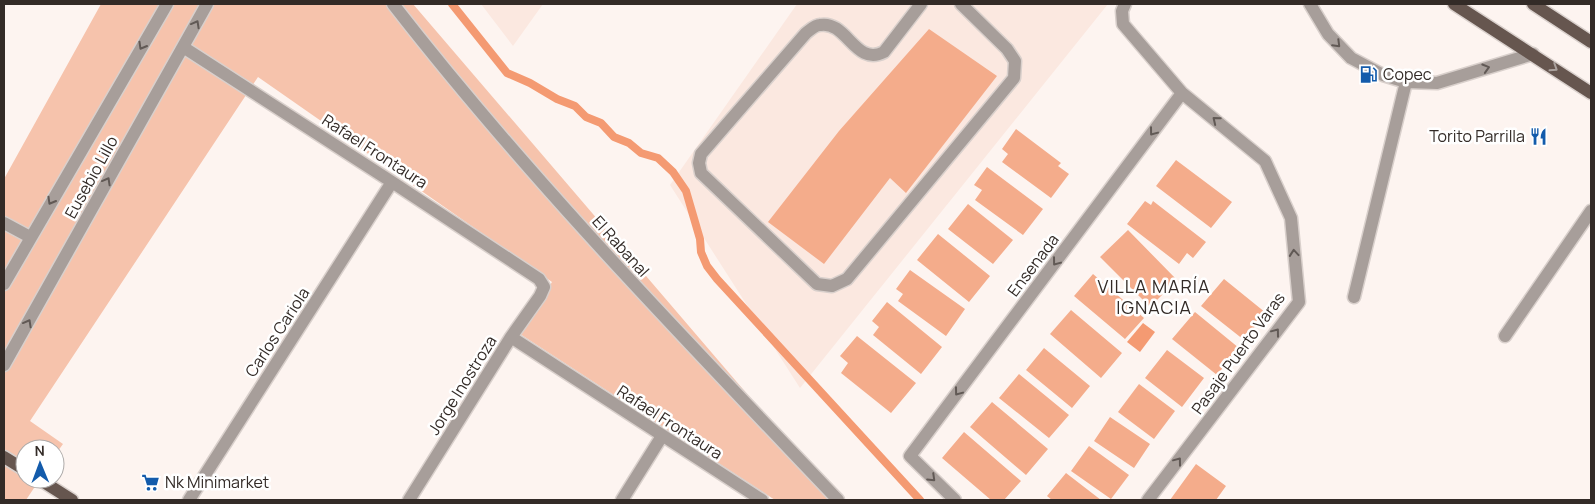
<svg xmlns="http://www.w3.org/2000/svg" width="1595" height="504" font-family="Manrope,sans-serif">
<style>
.built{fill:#fbe8e0}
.green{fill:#f6c3ac}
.water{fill:#f49a72}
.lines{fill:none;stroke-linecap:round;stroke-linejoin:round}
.stream{stroke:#f49a72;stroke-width:8}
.building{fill:#f4ac8b}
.minor-casing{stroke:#d9d0cc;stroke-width:15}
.major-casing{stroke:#d9d0cc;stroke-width:15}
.minor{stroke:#a79e9a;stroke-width:12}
.major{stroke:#66564f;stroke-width:12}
.oneway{stroke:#615955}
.oneway2{stroke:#aba29e}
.labels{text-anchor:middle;stroke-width:5;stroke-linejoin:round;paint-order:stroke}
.poi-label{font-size:16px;fill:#332b27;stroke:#fff;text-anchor:start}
.street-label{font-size:16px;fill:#332b27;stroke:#fff}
.neighbourhood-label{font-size:18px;letter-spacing:1px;fill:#332b27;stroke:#fff}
</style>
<rect width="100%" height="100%" fill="#fdf4f0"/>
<path class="built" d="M481,4h62l-30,42z
M797,4h311l-308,384 -130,-203z"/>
<path class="green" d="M101,4h312l425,496h-63l-255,-166 32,-52 -294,-205 -228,344 33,23 -8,11v-6h-30v30h15l-14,21h-22v-321z"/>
<path class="water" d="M1143,323l12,9 -15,20 -13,-10z"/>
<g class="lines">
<path class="stream" d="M452,4l55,69 23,10 27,16 18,7 11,11 15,6 13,14 15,6 12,10 17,5 15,14 13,19 14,48 1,13 6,14 10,13 203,221"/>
</g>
<path class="building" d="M929,29l68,47 -91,117 -16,-15 -66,86 -56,-42 71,-91z
M1016,129l45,34 -3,3 11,8 -18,24 -49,-36 6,-8 -6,-5z
M1176,160l56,42 -21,26 -55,-42z
M987,167l56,42 -20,26 -48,-35 7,-10 -8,-5z
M1145,201l6,4 2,-4 53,41 -13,16 -6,-5 -8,11 -52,-40z
M968,204l45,36 -20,24 -45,-35z
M1128,230l49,50 -27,27 -50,-50z
M938,234l52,42 -21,26 -52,-42z
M910,270l55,39 -19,27 -48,-35 5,-7 -7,-5z
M1093,274l51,44 -19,21 -51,-43z
M1224,279l42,34 -22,27 -43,-34z
M887,302l55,45 -21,27 -48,-39 6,-8 -7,-6z
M1071,310l51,43 -21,25 -51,-44z
M1195,312l44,36 -22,27 -45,-36z
M857,336l59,47 -25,30 -50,-40 7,-10 -8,-7z
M1044,348l46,38 -18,22 -46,-38z
M1167,350l37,28 -22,29 -37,-29z
M1019,374l50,41 -20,23 -50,-40z
M1139,384l36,27 -21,28 -36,-27z
M992,402l56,47 -22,26 -56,-48z
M1110,417l40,27 -16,24 -40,-27z
M964,432l57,49 -17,19h-13l-49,-42z
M1089,446l40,29 -18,24 -40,-28z
M1196,464l30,22 -10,14h-46z
M1066,473l35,27h-49l-5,-4z"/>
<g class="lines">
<defs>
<path id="minor" d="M393,4c136,175 292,335 445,496
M921,4l-37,48c-29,15 -37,-32 -64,-27 -5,0 -10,5 -14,8l-105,121 -2,9 2,10 116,111 15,2 15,-7 167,-201 1,-17 -8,-12 -46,-45
M1125,4l-3,7 1,13 59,69 83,68 26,57 8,84 -151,198
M1310,4l18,30 23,24 32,17 23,7 31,1 96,-29
M183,47l209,135 147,97 5,8 -4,9 -29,41 -102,163
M4,223l26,14
M4,284l163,-280
M1354,297l52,-215
M1505,336l86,-125
M511,337l251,163
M4,365l203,-361
M189,500l203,-318
M622,500l40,-64
M955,500l-45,-44 272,-363"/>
<path id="major" d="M1454,4l137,89
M1533,4l58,38
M4,457l21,13
M39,479l33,21"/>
</defs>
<use href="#minor" class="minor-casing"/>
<use href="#major" class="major-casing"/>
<use href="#minor" class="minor"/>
<use href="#major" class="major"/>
</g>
<defs><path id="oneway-chevron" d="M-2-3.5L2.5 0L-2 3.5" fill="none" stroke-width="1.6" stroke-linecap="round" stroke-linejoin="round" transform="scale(1.25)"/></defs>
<g class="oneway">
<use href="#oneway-chevron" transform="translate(196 24) rotate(-61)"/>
<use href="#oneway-chevron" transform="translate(1337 44) rotate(45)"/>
<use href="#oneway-chevron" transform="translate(142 46) rotate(120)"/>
<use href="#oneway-chevron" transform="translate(1486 68) rotate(-17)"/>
<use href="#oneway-chevron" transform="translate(1216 120) rotate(-141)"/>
<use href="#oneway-chevron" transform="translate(1153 132) rotate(127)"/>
<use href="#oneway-chevron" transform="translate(107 181) rotate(-61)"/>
<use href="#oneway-chevron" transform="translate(51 201) rotate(120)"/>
<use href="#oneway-chevron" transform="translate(1294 253) rotate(-95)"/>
<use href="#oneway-chevron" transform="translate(1056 262) rotate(127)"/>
<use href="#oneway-chevron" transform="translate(28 323) rotate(-61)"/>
<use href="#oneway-chevron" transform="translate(1276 332) rotate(-53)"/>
<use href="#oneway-chevron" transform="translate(958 392) rotate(127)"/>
<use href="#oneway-chevron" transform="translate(1178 461) rotate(-53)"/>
<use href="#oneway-chevron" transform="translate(932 478) rotate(44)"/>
</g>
<use class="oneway2" href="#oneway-chevron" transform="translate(1554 68) rotate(33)"/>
<defs>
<symbol id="fuel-bare" viewBox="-9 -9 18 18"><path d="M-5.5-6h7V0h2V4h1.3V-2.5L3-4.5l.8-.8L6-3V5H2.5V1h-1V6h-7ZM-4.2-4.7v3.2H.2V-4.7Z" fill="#135bab" stroke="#fff" stroke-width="2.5" paint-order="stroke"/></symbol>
<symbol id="restaurant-bare" viewBox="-9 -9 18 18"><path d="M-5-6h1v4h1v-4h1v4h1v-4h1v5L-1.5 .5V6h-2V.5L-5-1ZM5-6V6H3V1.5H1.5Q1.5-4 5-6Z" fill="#135bab" stroke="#fff" stroke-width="2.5" paint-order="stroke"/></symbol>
<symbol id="supermarket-bare" viewBox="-9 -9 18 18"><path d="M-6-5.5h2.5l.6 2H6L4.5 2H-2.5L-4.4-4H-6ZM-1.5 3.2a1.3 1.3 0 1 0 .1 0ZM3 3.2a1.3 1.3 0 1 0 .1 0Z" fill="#135bab" stroke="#fff" stroke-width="2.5" paint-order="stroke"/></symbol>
</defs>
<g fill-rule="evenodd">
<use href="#fuel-bare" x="1356" y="62" width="25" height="25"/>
<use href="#restaurant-bare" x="1526" y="124" width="25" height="25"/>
<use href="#supermarket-bare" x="138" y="470" width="25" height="25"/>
</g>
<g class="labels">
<g class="poi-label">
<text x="1383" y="80">Copec</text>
<text x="1525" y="142" text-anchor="end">Torito Parrilla</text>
<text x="165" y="488">Nk Minimarket</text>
</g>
<g class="street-label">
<text transform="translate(375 151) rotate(33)" y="6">Rafael Frontaura</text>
<text transform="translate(91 177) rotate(-61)" y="6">Eusebio Lillo</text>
<text transform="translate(621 246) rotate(48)" y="6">El Rabanal</text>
<text transform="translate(1033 265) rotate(-53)" y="6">Ensenada</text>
<text transform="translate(277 332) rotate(-57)" y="6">Carlos Cariola</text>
<text transform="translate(1238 353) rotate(-54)" y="6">Pasaje Puerto Varas</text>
<text transform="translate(462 385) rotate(-58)" y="6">Jorge Inostroza</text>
<text transform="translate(670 422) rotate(33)" y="6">Rafael Frontaura</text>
</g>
<g class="neighbourhood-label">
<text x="1154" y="293">VILLA MARÍA<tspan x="1154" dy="21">IGNACIA</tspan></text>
</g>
</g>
<rect width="1595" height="504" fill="none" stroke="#332b27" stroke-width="10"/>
<g transform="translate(40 464) rotate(359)"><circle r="24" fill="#ffffff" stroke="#adaaa9"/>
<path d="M0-4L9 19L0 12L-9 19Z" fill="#135bab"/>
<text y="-8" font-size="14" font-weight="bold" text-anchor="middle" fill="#332b27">N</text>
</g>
</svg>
